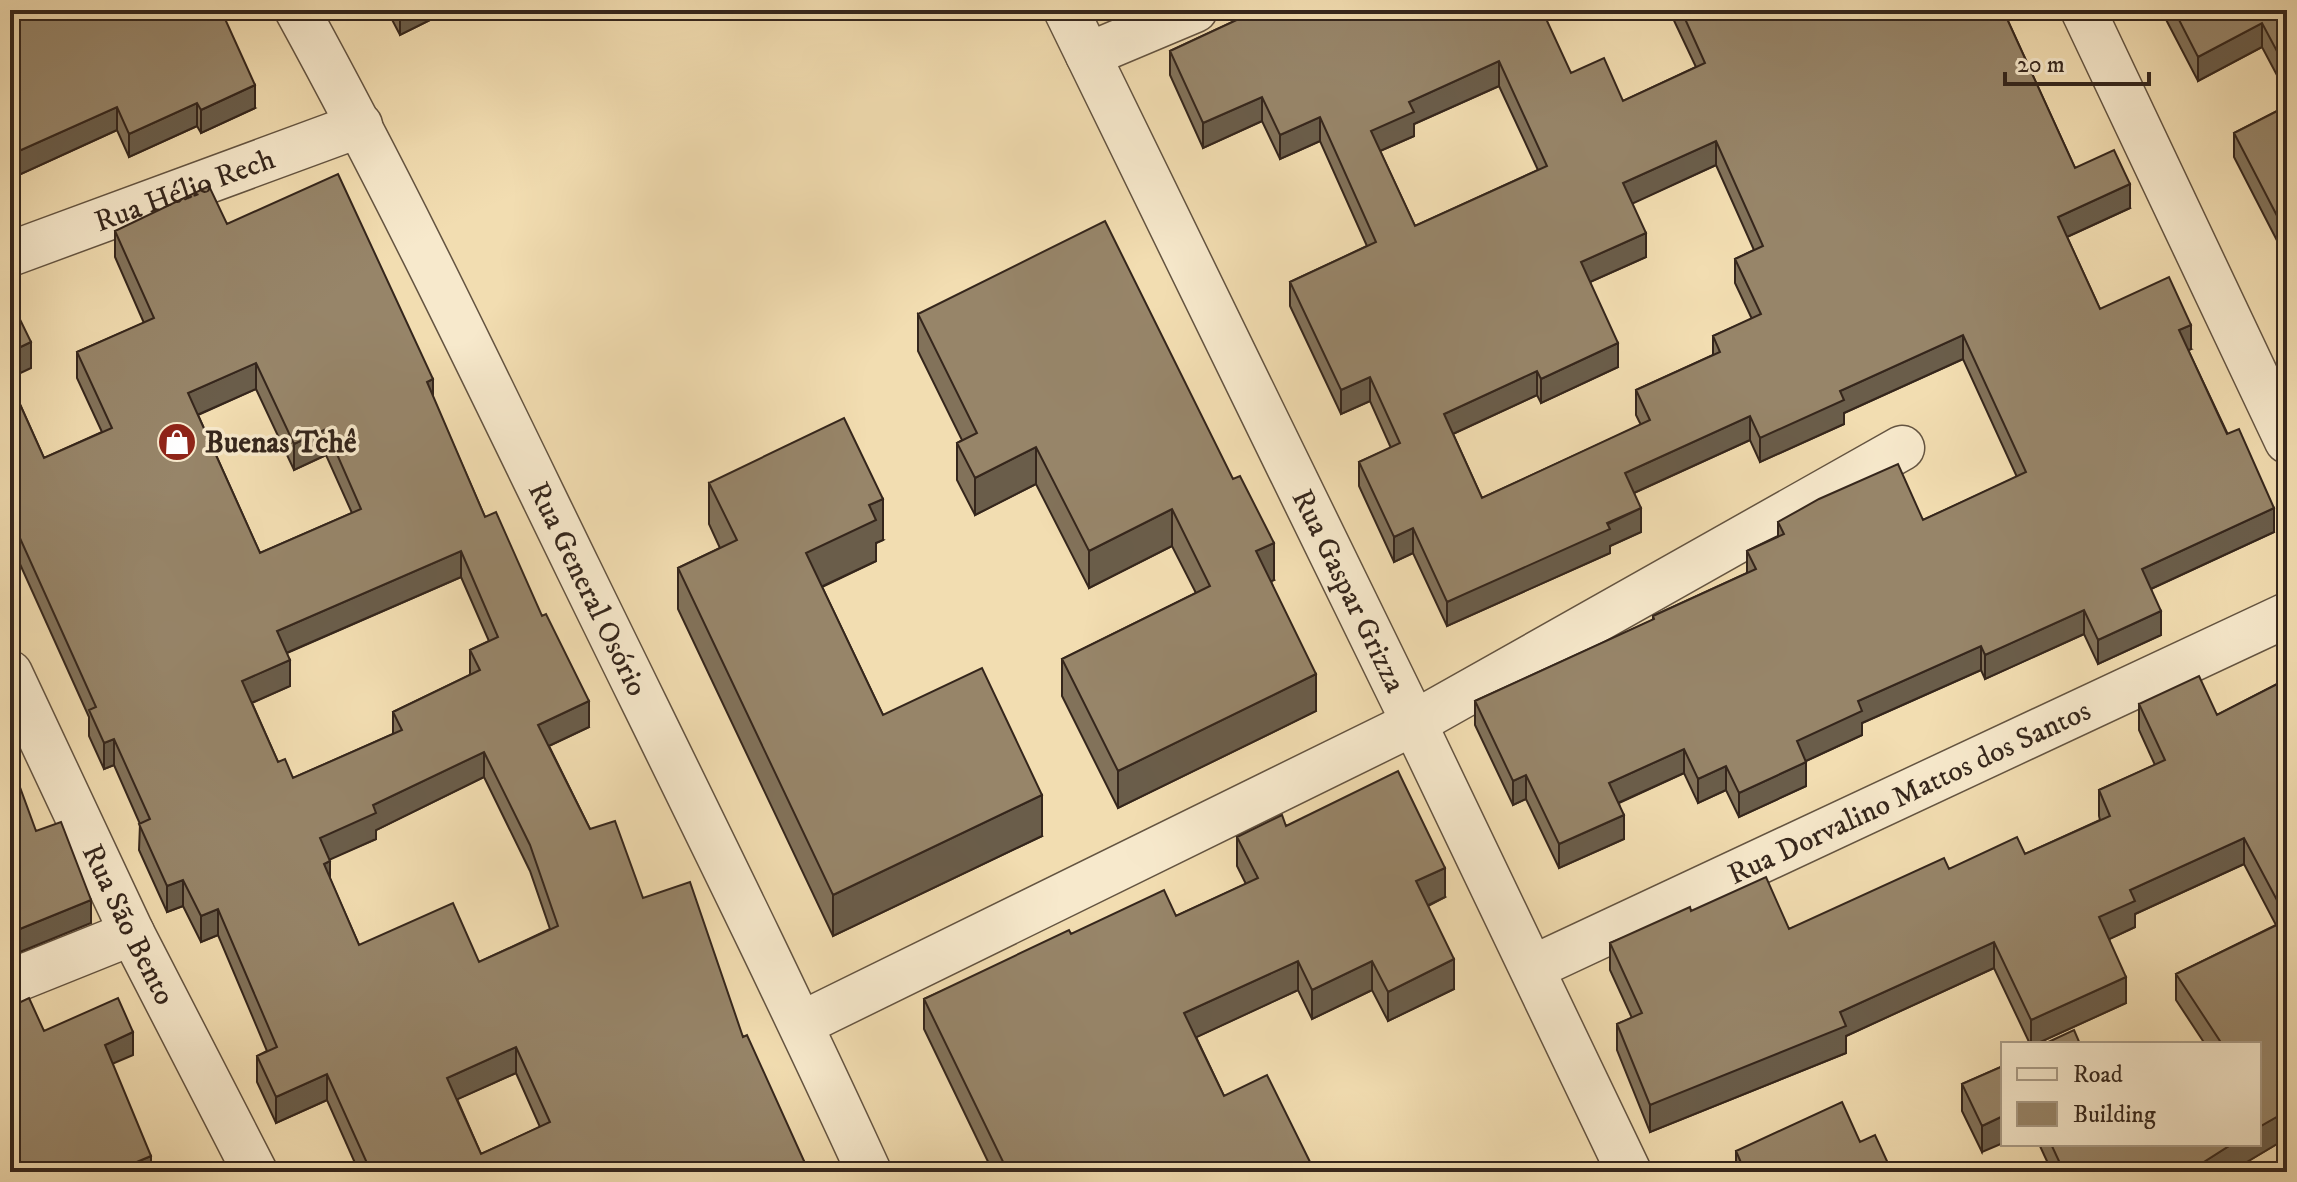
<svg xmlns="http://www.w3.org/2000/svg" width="2297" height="1182" font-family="'IM FELL DW Pica',serif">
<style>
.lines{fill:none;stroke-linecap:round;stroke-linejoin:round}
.minor-casing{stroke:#645441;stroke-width:47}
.tertiary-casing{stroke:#645441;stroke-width:47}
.minor{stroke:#f7e9cc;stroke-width:44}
.tertiary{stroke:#f7e9cc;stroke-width:44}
.wall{fill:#82725a;stroke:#35261c;stroke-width:2;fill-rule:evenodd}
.shaded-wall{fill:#6a5d4a;stroke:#35261c;stroke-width:2}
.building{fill:#978569;stroke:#35261c;stroke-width:2;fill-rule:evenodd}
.labels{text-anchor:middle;stroke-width:7;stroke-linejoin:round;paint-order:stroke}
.street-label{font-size:30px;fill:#35261c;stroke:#f7e9cc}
.poi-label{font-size:30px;font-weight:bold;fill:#35261c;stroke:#f7e9cc;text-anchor:start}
</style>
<rect width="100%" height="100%" fill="#f2ddb1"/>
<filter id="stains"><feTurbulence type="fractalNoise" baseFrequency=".0025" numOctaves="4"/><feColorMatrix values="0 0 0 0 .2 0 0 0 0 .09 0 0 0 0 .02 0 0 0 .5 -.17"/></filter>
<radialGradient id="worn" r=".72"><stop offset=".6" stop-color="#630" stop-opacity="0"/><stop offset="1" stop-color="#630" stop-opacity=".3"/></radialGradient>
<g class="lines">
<defs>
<g id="minor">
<path id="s1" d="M1066,10l348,713 215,449"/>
<path d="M2083,10l204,431"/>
<path d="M1088,55l107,-45"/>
<path id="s2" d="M10,254l350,-129"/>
<path id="s3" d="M10,673l122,260 123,239"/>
<path id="s4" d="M1532,968l755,-353"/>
<path d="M10,982l122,-49"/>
<path d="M801,1024l613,-301 488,-275"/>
</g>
<g id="tertiary">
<path id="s5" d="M297,10c100,182 190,371 281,558 98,201 198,401 291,604"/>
</g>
</defs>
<use href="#minor" class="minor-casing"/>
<use href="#tertiary" class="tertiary-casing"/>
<use href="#minor" class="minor"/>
<use href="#tertiary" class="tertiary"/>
</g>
<path class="wall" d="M10,10l245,98 -54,25 -4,-7 -68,31 -12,-27 -107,49z
M387,10h63l-50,25z
M1258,10l313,63 52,28 73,-34 -27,-57h334l72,158 55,40 -63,29 33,72 91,40 -3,1 86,182 -123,57 10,46 -63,29 -14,-30 -99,45 -4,-9 -119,53v12l-56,26v25l-67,31 -13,-27 -28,13 -14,-30 -65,30 5,36 -65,29 -33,-69 -13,6 -38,-80v-24l178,-81v-4l94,-43v-22l31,-15v-14l145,-2 94,-43 -54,-118 -119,54v11l-84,38 -10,-22 -116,53 7,39 -31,14v7l-163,73 -34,-73 -19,9 -35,-76v-24l32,-14 -21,-47 -29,13 -51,-108v-24l77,-36 -47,-105 -40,18 -18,-38 -59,27 -33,-73v-24zM1499,86l39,84 -123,56 -35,-75 34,-15v-12zM1716,165l38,85 -19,9v24l17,36 -39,17v19l-77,35v25l5,10 -159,73 -29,-64 84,-39 4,8 77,-36 -28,-85 56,-25 -14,-54z
M2161,10h126v84l-25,-47 -64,34z
M2287,106v154l-53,-103v-24z
M227,224l206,174 52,119 104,210 -40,19 41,83 153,208 66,135h-450l-32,-72 -51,23 -19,-41v-26l10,-5 -49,-116 -17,7 -18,-36 -16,6 -28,-62 1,-26 -26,-59 -10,4 -15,-33v-19l-79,-175v-160l34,76 58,-26 -25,-54v-26l67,-29 -29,-66v-26zM256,389l38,81 32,-15 26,58 -92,40 -62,-138zM461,577l28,64 -19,9v25l-77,37v22l-100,44 -15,-16 -26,-59 38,-17 -3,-33zM484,777l46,94 20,58 -71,33 -120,-17 -29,-66 -1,-20 47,-20v-9zM516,1073l24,54 -59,27 -24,-55z
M2287,279v44l-8,-16v-24z
M918,314l356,266 -3,1 45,130 -198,97 -56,-112v-37l134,-66 -24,-47 -83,42 -53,-104 -61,31 -18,-35v-37l5,-3 -44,-89z
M709,483l174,57 -7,3v18l-54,26 61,128 159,121 -209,100 -155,-327v-41l42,-20 -11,-24z
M2287,679v459l-57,34h-178l-13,-28h220v-100h-54l-29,-44v-26l100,-49 -32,-61 -109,50v13l-26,12 17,64 -90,41h-6l-36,-76 -148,68v17l-196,79 -33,-82v-26l15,-6 -22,-48v-27l81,-32 98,18 160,-60 76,-15 75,-34 -1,-4v-26l56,-25 -16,-35v-26l78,11z
M1286,826l159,71 -17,9 26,83 -66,32 -16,-31 -60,29 -14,-29 -102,47 28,59 91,76h-322l-69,-143v-30l147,-65 105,-18 70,-32 -9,-18v-29z
M2003,1066l-21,86 -20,-41v-27z
M1860,1142l32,30h-156v-21z"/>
<path class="shaded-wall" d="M400,10h50l-50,25z
M1628,10h19l-19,9z
M2262,23v24l-64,34v-24z
M1499,61v25l-85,38v12l-43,19v-24l38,-29z
M255,85v23l-54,25v-23z
M1262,97v24l-59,27v-25z
M197,103v23l-68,31v-23z
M117,107v23l-107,49v-24z
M1320,117v24l-40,18v-24z
M1716,141v24l-93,43v-25z
M2130,184v24l-72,33v-24z
M1646,233v24l-65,29v-24z
M2191,325v24l-12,5v-24z
M1963,335v24l-119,54v11l-84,38v-24l80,-47z
M31,342v26l-21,10v-26z
M1618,343v24l-77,36v-24z
M256,363v26l-68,30v-26z
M1537,371v24l-93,43v-24z
M1370,377v24l-29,13v-24z
M433,379v26l-6,-23z
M1750,416v24l-125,57v-24z
M326,429v26l-32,15v-26z
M1036,447v37l-61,31v-37z
M883,499v41l-7,3v18l-70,33v-41l63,-48z
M1641,508v24l-31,14v7l-163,73v-24z
M2274,508v24l-132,61v-24z
M1172,509v37l-83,42v-37z
M1413,528v25l-19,9v-25z
M1274,543v37l-18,8v-37z
M461,551v26l-184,80v-26z
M2084,610v24l-99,45v-24z
M2161,611v24l-63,29v-24z
M1981,646v24l-119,53v12l-65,30v-24l61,-40z
M290,660v26l-48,21v-26z
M1316,674v37l-198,97v-37z
M589,701v26l-51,24v-26z
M114,739v26l-10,4v-26z
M1684,749v24l-75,34v-24z
M484,752v25l-108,53v9l-56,25v-26l53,-33z
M1806,762v24l-67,31v-24z
M1726,766v24l-28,13v-24z
M1526,775v24l-13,6v-24z
M1042,795v41l-209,100v-41z
M1624,815v24l-65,29v-24z
M2244,838v26l-109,50v13l-36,17v-27l31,-27z
M330,861v26l-6,-23z
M1445,868v29l-29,14v-30z
M183,880v26l-16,6v-26z
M91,900v23l-81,33v-23z
M218,909v26l-17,7v-26z
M1994,942v26l-148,68v17l-196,79v-27l190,-93z
M1454,959v30l-66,32v-29z
M1298,961v29l-114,53v-30z
M1372,961v29l-60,29v-29z
M2126,977v26l-90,41h-5v-24z
M133,1032v23l-28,12v-22z
M516,1047v26l-69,31v-26z
M327,1074v26l-51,23v-26z
M2287,1111v27l-57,34h-42l44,-28h27v-17z
M2003,1116v27l-21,9v-26z
M151,1156v16h-38z"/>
<path class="building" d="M10,10h211l34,75 -54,25 -4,-7 -68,31 -12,-27 -107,48z
M1258,10h284l29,63 33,-15 19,43 82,-38 -24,-53h322l72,158 39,-18 16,34 -72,33 42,92 69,-32 22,48 -12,5 48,104 12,-5 35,79 -132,61 19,42 -63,29 -14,-30 -99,45 -4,-9 -123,55 4,10 -65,30 9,21 -67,31 -13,-27 -28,13 -14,-30 -75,34 15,32 -65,29 -33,-69 -13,6 -38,-80 179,-82 -1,-3 103,-47 -9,-18 37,-17 -6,-12 41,-23 79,-35 25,56 103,-48 -63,-137 -123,56 4,9 -84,38 -10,-22 -125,57 16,35 -34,15 3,6 -163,73 -34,-74 -19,9 -35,-75 41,-19 -30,-66 -29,13 -51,-108 86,-40 -56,-125 -40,18 -18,-38 -59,26 -33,-72zM1499,61l48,105 -132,60 -44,-95 43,-19 -5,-10zM1716,141l47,105 -28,13 26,55 -48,22 7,16 -84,38 14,30 -168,78 -38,-84 93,-43 4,8 77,-36 -37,-81 65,-29 -23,-50z
M2174,10h113v60l-25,-47 -64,34z
M2287,106v129l-53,-102z
M338,174l95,205 -6,3 58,135 11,-5 46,104 4,-2 43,87 -51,24 52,104 25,-8 28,77 47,-16 53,155 4,-2 62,137h-426l-1,-2 -4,2h-7l-44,-98 -51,23 -19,-41 20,-9 -59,-138 -17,7 -18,-36 -16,6 -28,-62 11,-5 -36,-80 -10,4 -15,-33 7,-3 -86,-191v-134l34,76 68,-30 -35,-76 77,-34 -39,-87 94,-45 18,38zM256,363l38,81 32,-15 35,80 -101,44 -72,-160zM461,551l37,86 -28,13 10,20 -87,42 9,18 -109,48 -8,-19 -7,3 -36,-81 48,-21 -13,-29zM484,752l46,93 28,81 -79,36 -26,-59 -94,42 -35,-81 6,-3 -10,-23 56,-25 -3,-8zM516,1047l34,75 -69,32 -34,-76z
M1105,221l128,258 7,-3 34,67 -18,8 60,123 -198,97 -56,-112 148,-73 -38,-77 -83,42 -53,-104 -61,31 -18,-35 20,-10 -59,-119z
M2287,279v20l-8,-16z
M10,299l21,43 -21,10z
M844,418l39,81 -14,6 7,15 -70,33 77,162 99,-47 60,127 -209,100 -155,-327 59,-28 -28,-57z
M2199,676l18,39 70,-36v240l-43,-81 -114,52 5,11 -36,16 27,60 -95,43 -37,-78 -154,70 6,14 -196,79 -33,-81 25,-11 -32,-70 80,-36 1,4 75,-34 23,52 155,-71 5,11 68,-32 8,17 85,-38 -11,-26 66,-30 -26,-56z
M10,760l26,71 25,-9 30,78 -81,33z
M1398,771l47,97 -29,13 38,78 -66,33 -16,-31 -60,29 -14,-29 -114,52 40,83 43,-21 48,97h-307l-84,-173 145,-69 2,4 93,-44 12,26 82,-38 -21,-41 45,-22 4,11z
M2287,920v191l-28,16v-83h-37l-46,-70z
M29,998l15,33 74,-33 15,34 -28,13 46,111 -38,16h-103v-165z
M2074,1030l6,14h-36z
M2003,1066v50l-21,10 -20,-42z
M1842,1102l18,40 15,-7 17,37h-147l-9,-21z
M2051,1144h181l-44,28h-124z"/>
<defs>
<symbol id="shop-disc" viewBox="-11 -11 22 22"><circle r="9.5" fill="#8f2418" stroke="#f7e9cc"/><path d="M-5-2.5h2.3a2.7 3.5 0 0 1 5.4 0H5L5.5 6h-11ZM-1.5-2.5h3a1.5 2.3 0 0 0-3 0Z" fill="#fff"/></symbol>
</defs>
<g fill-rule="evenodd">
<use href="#shop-disc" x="155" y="420" width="44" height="44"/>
</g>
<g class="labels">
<g class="street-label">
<text dy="10" stroke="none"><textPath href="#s2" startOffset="186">Rua Hélio Rech</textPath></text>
<text dy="10" stroke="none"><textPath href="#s5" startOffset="648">Rua General Osório</textPath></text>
<text dy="10" stroke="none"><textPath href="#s1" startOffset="646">Rua Gaspar Grizza</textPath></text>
<text dy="10" stroke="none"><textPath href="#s4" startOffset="416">Rua Dorvalino Mattos dos Santos</textPath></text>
<text dy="10" stroke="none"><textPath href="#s3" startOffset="278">Rua São Bento</textPath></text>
</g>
<g class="poi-label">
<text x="205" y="452">Buenas Tchê</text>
</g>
</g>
<rect width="2297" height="1182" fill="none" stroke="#f2ddb1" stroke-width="40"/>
<rect x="12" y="12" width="2273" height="1158" fill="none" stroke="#35261c" stroke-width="4"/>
<rect x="20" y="20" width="2257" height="1142" fill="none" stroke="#35261c" stroke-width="2"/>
<rect x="2001" y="1042" width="260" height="104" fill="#f7e9cc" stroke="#a99b86" stroke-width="2"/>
<rect x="2017" y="1068" width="40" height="12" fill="#f7e9cc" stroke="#a99b86" stroke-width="2"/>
<text x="2073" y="1082" font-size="24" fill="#35261c">Road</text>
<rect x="2017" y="1102" width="40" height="24" fill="#978569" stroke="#a99b86" stroke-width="2"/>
<text x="2073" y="1122" font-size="24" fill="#35261c">Building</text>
<path d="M2005 72v12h144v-12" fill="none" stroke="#35261c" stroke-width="4"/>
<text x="2017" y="72" font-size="24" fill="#35261c" stroke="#f7e9cc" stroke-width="6" paint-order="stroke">20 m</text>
<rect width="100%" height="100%" filter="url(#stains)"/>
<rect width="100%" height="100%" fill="url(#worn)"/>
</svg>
